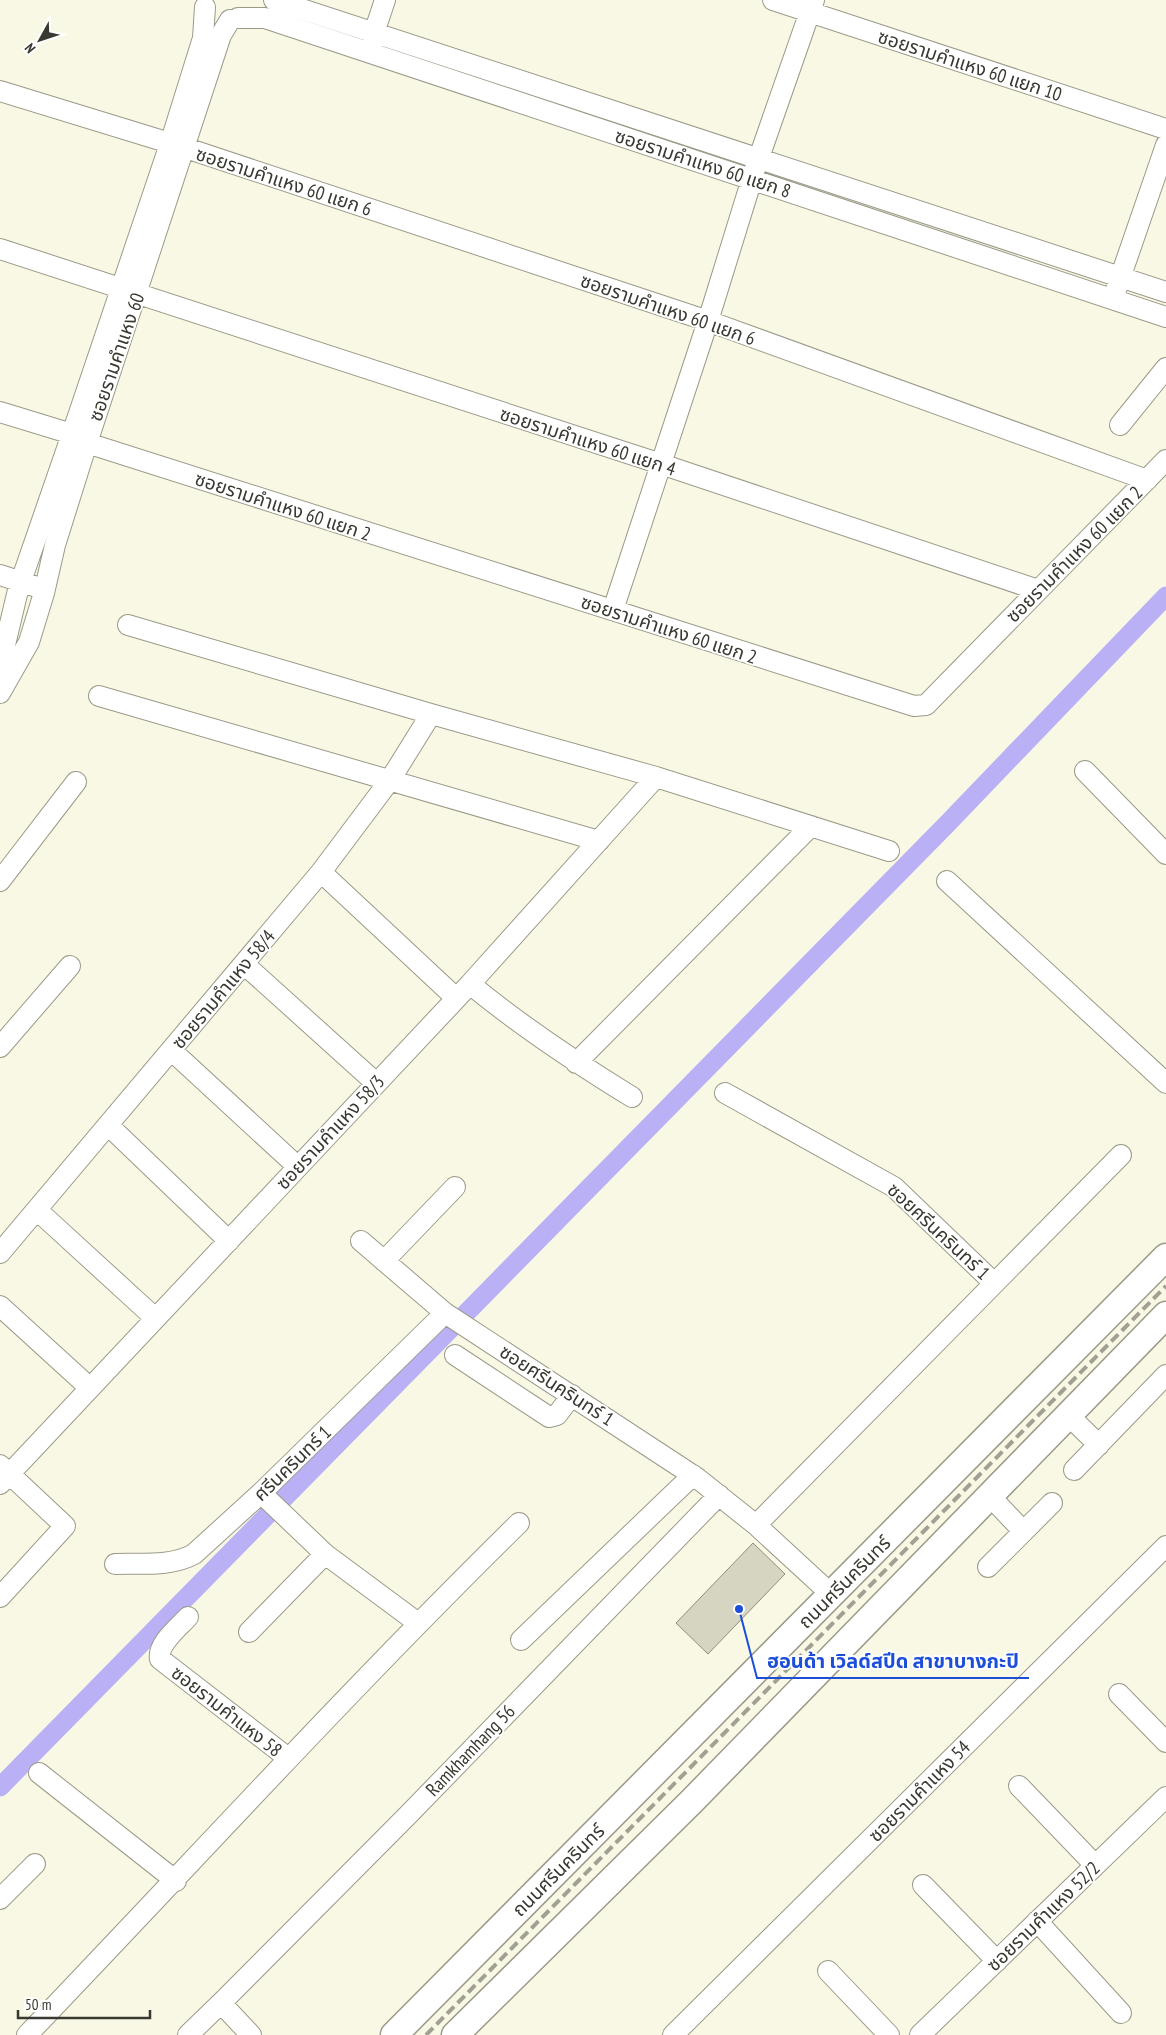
<svg xmlns="http://www.w3.org/2000/svg" width="1166" height="2035" font-family="'PT Sans Narrow','Noto Sans Thai',sans-serif">
<style>
.lines{fill:none;stroke-linecap:round;stroke-linejoin:round}
.canal{stroke:#b9b0f5;stroke-width:19}
.building{fill:#d6d5c2;stroke:#8f8e7d}
.minor-casing{stroke:#9b9a88;stroke-width:22}
.major-casing{stroke:#9b9a88;stroke-width:29}
.minor{stroke:#fff;stroke-width:20}
.major{stroke:#fff;stroke-width:26}
.rail{stroke:#a1a092;stroke-width:4;stroke-dasharray:10 5;stroke-linecap:butt}
.labels{text-anchor:middle;stroke-width:4;stroke-linejoin:round;paint-order:stroke}
.street-label{font-size:19px;fill:#393931;stroke:#fff}
.leader{fill:none;stroke:#1d4ed8;stroke-width:2}
.callout-dot{fill:#1d4ed8;stroke:#fff;stroke-width:2}
.callout-label{font-size:20px;text-anchor:middle;font-weight:bold;fill:#1d4ed8;stroke:#fff;stroke-width:4;stroke-linejoin:round;paint-order:stroke}
</style>
<rect width="100%" height="100%" fill="#f9f8e5"/>
<g class="lines">
<path class="canal" d="M0,1787l947,-963 219,-228"/>
</g>
<path class="building" d="M753,1543l32,31 -77,80 -32,-31z"/>
<g class="lines">
<defs>
<path id="minor" d="M274,0l892,292
M773,0l393,129
M238,18h27l901,299
M370,45l15,-45
M0,91l186,57 522,173 439,159
M0,249l661,215 377,126
M1116,290l50,-145
M0,412l72,22 15,9 827,263 12,-1 240,-245
M1120,425l46,-57
M0,575l34,11
M613,610l95,-289 47,-152 59,-169
M128,625l303,89 225,63 233,74
M0,666l18,-76 54,-156 98,-290 33,-106 2,-31
M0,693l29,-51 15,-49 11,-48 32,-102 134,-408 9,-15
M99,696l500,145
M1085,771l81,83
M321,872l135,126
M0,881l76,-99
M947,881l219,202
M244,964l132,119
M470,984c51,42 105,78 162,113
M0,1047l70,-81
M171,1050l127,117
M576,1063l235,-237
M725,1093l169,94 100,96
M108,1125l121,116
M37,1210l118,108
M361,1241l84,72 252,165 59,47 76,70
M0,1253l321,-381 69,-92 41,-66
M384,1261l71,-74
M0,1306l90,82
M455,1355l94,62 8,-2 15,-20
M1068,1415l31,30
M0,1465l65,61 -65,71
M1074,1470l92,-95
M0,1484l470,-500 186,-207
M261,1493l64,61 93,69
M989,1495l34,36
M756,1525l365,-370
M115,1564c26,-1 56,3 79,-10l67,-61 184,-180
M988,1567l64,-64
M188,1617c-9,10 -31,27 -28,42l128,99
M249,1632l76,-78
M521,1640l172,-165
M1119,1694l47,48
M39,1773l137,108
M1019,1786l76,79
M923,1885l74,76
M0,1899l35,-35
M1037,1921l84,92
M828,1971l61,64
M221,2003l187,-188 311,-320
M27,2035c164,-171 323,-346 492,-512
M188,2035l33,-32 30,32
M673,2035l493,-489
M920,2035l246,-238"/>
<path id="major" d="M394,2035l772,-778
M455,2035l237,-234 474,-486"/>
</defs>
<use href="#minor" class="minor-casing"/>
<use href="#major" class="major-casing"/>
<use href="#minor" class="minor"/>
<use href="#major" class="major"/>
<path class="rail" d="M426,2035l740,-749"/>
</g>
<g class="labels">
<g class="street-label">
<text transform="translate(970 65) rotate(18)" y="7">ซอยรามคำแหง 60 แยก 10</text>
<text transform="translate(703 163) rotate(18)" y="7">ซอยรามคำแหง 60 แยก 8</text>
<text transform="translate(284 181) rotate(18)" y="7">ซอยรามคำแหง 60 แยก 6</text>
<text transform="translate(668 309) rotate(19)" y="7">ซอยรามคำแหง 60 แยก 6</text>
<text transform="translate(116 357) rotate(-71)" y="7">ซอยรามคำแหง 60</text>
<text transform="translate(588 441) rotate(18)" y="7">ซอยรามคำแหง 60 แยก 4</text>
<text transform="translate(283 506) rotate(18)" y="7">ซอยรามคำแหง 60 แยก 2</text>
<text transform="translate(1074 554) rotate(-45)" y="7">ซอยรามคำแหง 60 แยก 2</text>
<text transform="translate(669 629) rotate(18)" y="7">ซอยรามคำแหง 60 แยก 2</text>
<text transform="translate(223 989) rotate(-50)" y="7">ซอยรามคำแหง 58/4</text>
<text transform="translate(330 1132) rotate(-47)" y="7">ซอยรามคำแหง 58/3</text>
<text transform="translate(939 1231) rotate(43)" y="7">ซอยศรีนครินทร์ 1</text>
<text transform="translate(557 1385) rotate(33)" y="7">ซอยศรีนครินทร์ 1</text>
<text transform="translate(292 1463) rotate(-44)" y="7">ศรีนครินทร์ 1</text>
<text transform="translate(844 1582) rotate(-45)" y="7">ถนนศรีนครินทร์</text>
<text transform="translate(227 1711) rotate(38)" y="7">ซอยรามคำแหง 58</text>
<text transform="translate(470 1750) rotate(-46)" y="7">Ramkhamhang 56</text>
<text transform="translate(919 1791) rotate(-45)" y="7">ซอยรามคำแหง 54</text>
<text transform="translate(558 1870) rotate(-45)" y="7">ถนนศรีนครินทร์</text>
<text transform="translate(1043 1916) rotate(-44)" y="7">ซอยรามคำแหง 52/2</text>
</g>
</g>
<path class="leader" d="M739 1609L757 1678H1029"/>
<circle class="callout-dot" cx="739" cy="1609" r="5"/>
<g class="callout-label">
<text x="893" y="1668">ฮอนด้า เวิลด์สปีด สาขาบางกะปิ</text>
</g>
<g transform="translate(40 40) rotate(230)" stroke="#ffffff" stroke-width="4" paint-order="stroke">
<path d="M0-4L9 19L0 12L-9 19Z" fill="#393931"/>
<text y="-8" font-size="14" font-weight="bold" text-anchor="middle" fill="#393931">N</text>
</g>
<path d="M18 2010v8h132v-8" fill="none" stroke="#393931" stroke-width="2.5"/>
<text x="25" y="2010" font-size="15" fill="#393931" stroke="#ffffff" stroke-width="4" paint-order="stroke">50 m</text>
</svg>
